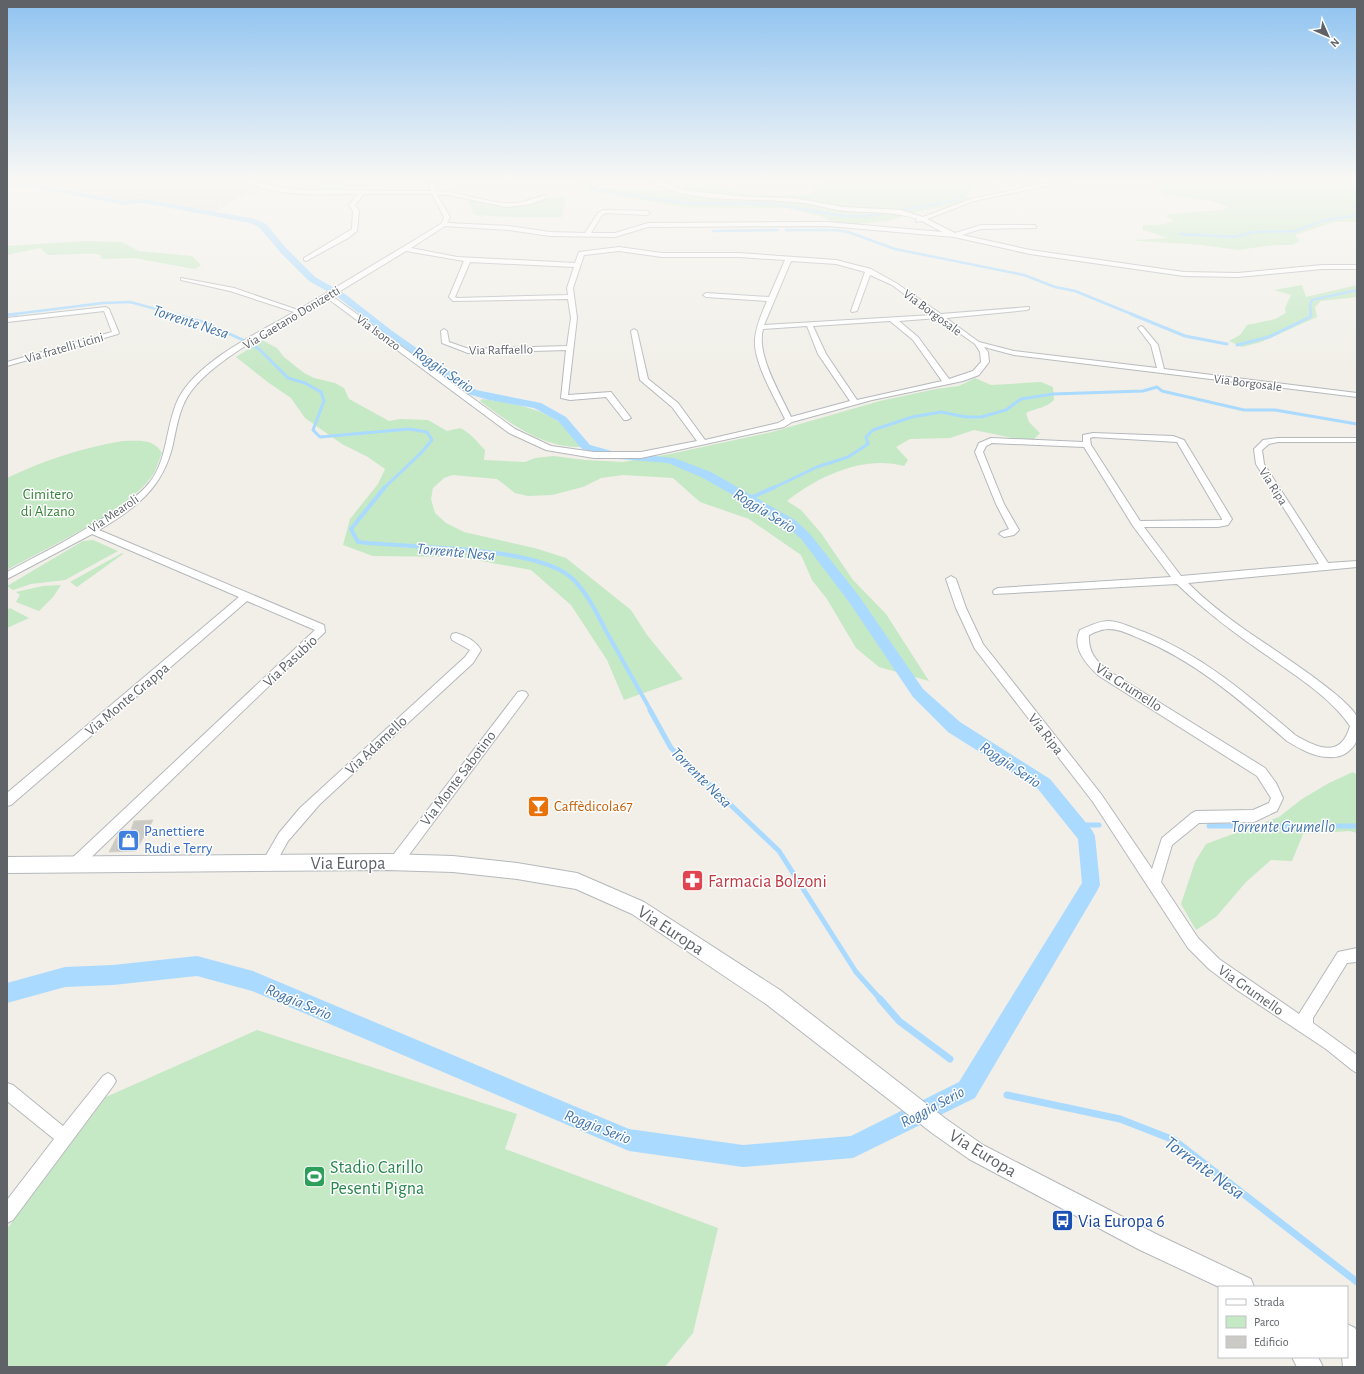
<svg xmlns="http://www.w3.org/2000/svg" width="1364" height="1374" font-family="'Alegreya Sans',sans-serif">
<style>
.industrial{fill:#e0deda}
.green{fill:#c5e8c5}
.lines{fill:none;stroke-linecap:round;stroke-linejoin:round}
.stream-far4{stroke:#aadaff;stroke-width:2.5}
.stream-far3{stroke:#aadaff;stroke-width:3}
.stream-far2{stroke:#aadaff;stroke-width:4}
.stream-far1{stroke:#aadaff;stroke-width:5}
.stream{stroke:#aadaff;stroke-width:7}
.canal{fill:#aadaff;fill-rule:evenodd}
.building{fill:#cccac5;stroke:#d6d1c6}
.minor-casing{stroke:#b5b8bc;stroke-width:2}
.tertiary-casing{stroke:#b5b8bc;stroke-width:2}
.minor{fill:#fff;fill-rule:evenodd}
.tertiary{fill:#fff;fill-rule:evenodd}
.labels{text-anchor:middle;stroke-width:3;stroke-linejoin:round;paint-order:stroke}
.far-street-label{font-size:13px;fill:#5f6368;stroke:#fff}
.park-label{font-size:15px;fill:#348238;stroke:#fff}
.street-label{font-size:15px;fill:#5f6368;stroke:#fff}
.food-label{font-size:15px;fill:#c56008;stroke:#fff;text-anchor:start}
.shop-label{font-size:15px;fill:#366cbe;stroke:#fff;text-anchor:start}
.water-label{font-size:16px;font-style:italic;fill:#4174aa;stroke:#fff}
.near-street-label{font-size:18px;fill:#5f6368;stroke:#fff}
.near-health-label{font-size:18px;fill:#be3a42;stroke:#fff;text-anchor:start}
.near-leisure-label{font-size:18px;fill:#27864d;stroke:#fff;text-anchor:start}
.near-transit-label{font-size:18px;fill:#164399;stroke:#fff;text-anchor:start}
.near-water-label{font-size:19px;font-style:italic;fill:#4174aa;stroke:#fff}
</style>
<rect width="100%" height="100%" fill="#f1efe8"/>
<path class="industrial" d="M42,181h214l11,4 -14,12 -6,-4 -33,19 -74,-12 -13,1 -57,-12 -34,-4z"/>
<path class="green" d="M345,181l-1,9 -23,-1 1,-6z
M1000,181l-15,3 -17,8v8l-12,5 -35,6 -33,10 -40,4 -15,-3 -13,-6 -34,-8h-99l-101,-18 -5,-4c27,2 55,6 82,4 13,-1 25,-7 39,-6 12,0 23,6 35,8 25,5 51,3 76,2l3,-10 15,-2z
M1001,181h57l-34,7z
M1149,181h208v41h-23l-39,13 5,6 -8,4h-19l-35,5 -36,-5 -64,-4 -2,-1 33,-2 -26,-8v-5h17l14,-4 -7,-4 2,-3 54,-4 5,-3 -17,-6 -46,-6z
M550,197h16l-4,20h-52l-36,-2 -7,-15 5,-1c25,7 53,9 78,-2z
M85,241l37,1 17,9 53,5 9,9 -6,4 -61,-11 -33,1v-4c-5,-3 -44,0 -53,0l-8,-7 -33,7v-9z
M1302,285l4,12 51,-12v12l-36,4 -6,6 2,10 -56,25 -19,5 -13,-6 11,-6 7,-10 28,-6 11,-6 -1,-5 6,-13 -17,-5z
M262,340l15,8 7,9 20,16 10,5 21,5 9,5 5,11 40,22 11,-2 28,1 19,11 13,-3c11,5 17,14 25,22l-1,10 41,2 10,-4 19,-2 31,4 38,2 47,-8 102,-22 108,-31 56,-12 23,-3 16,-8 16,7 50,-3 12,5 1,13c-8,8 -18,8 -28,13l3,9 11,11 -7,7 -20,-2 -39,-8 -24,8 -40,1 -14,8 12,13 -4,6c-40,-11 -86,10 -117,35l14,9 20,23 32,47 33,34 43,67 -50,-14 -23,-19 -29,-49 -15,-19 -11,-25 -52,-36 -49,-17 -27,-24 -50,-3 -22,3 -18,9 -31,8 -24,1 -13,-3 -18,-14 -44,-4 -9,3 -11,10 -2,11 4,14 11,10 18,9 74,17 28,9 65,52 16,25 36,44 -59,21 -17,-40 -36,-55 -40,-35 -71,-13 -87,-1 -30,-11 7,-26 28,-35 7,-15 -17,-12 -26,-13 -37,-26 -14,-20 -22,-15 -33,-26z
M482,399c37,5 79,11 99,48 -39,1 -71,-24 -101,-46z
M123,441c16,0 30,-3 39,12 -3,7 -5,14 -8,20 -23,37 -108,75 -147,97v-92c38,-18 74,-30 116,-37z
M93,540l25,11 -53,29 -34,4 -18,6 -6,-4 76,-45z
M122,553l1,1 -46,33 -7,-5z
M61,585l-8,12 -14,14 -23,-9 4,-7 -4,-3 27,-6z
M10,608l19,10 -22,10v-18z
M1353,772l4,3v58l-7,-2 -47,3 -11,27 -21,-1 -25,22 -30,35 -20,13 -15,-26 14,-42 11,-18 73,-27 23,-18 27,-16z
M257,1030l260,84 -12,35 213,79 -25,105 -28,34h-658v-138l99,-132z"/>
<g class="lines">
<path class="stream-far4" d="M581,181l17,9 87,13 88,1 70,12h24l22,-4
M1357,205l-3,1 3,3
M897,211l60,-11 15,-17 19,-2
M786,230h50l12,2 47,17 129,26 31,12 20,4 59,24
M713,231l65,-1
M1190,235l-10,-1 54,3 20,-5 41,-1 27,-10 31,-5 4,-4
M7,315l96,-12 27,-1 48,13
M1311,315l-1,-10 2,-5 45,-10"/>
<path class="stream-far3" d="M174,314l29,8 40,18 16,9 29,29 17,5 16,9 3,9 -11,29 7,7 89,-8 18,3 5,8 -11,13 -37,35
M1131,314l54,22 42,8
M7,315l10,-1
M1237,345l32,-8 41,-20 1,-3
M773,488l44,-21 31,-10 20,-13 -2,-7 7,-7 39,-13 29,-5 25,5h15l25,-7 15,-11 32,-5 90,-3 14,-4 5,4 82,19h31l82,14"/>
<path class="stream-far2" d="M385,487l-34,42 7,13c50,6 182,3 216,38 14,15 23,33 32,51 15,27 30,53 45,80
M748,499l27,-12"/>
<path class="stream-far1" d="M650,710l21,38 108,103 77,121 25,28
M1077,825h22
M1209,826h148"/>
<path class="stream" d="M880,999l19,22 51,38
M1007,1095l113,24 54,21 183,142"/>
<path class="canal" d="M7,183h24l94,18 14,-2 10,1 106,19 11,5 20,24 29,29 30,17 46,36 85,60 65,13 25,14 24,28 29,8 55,5 37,14 84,48 15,14 49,62 64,93 37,33 90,57 42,51 3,6 5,49 -3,6 -122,207 -122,60 -110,9 -114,-16 -377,-160 -55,-15 -84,9 -48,2 -58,16v-20l58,-16 48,-2 84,-9 56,15 376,158 114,16 108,-9 108,-54 123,-199 -4,-44 -40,-50 -90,-57 -35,-35 -64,-95 -47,-62 -15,-14 -84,-48 -35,-15 -50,-4 -36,-10 -24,-28 -24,-13 -45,-8 -21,-6 -83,-60 -46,-36 -30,-17 -29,-29 -20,-24 -10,-5 -101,-19 -10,-1 -14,2 -94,-18h-24z"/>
</g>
<path class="building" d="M153,820l-17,31 -27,1 10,-19 3,-3h9l3,-9z"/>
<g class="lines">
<defs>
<path id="minor" d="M244,181c18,0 36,7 54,9l133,1 -2,-10h6l1,10c24,0 46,11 70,12 14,1 26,-4 39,-8l2,3 -20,7 -21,2 -57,-12h-12l13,22 -3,6 62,3 41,6 35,1 13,-20 5,-3 44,1 3,2 -3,2 -41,-2 -4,2 -11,18h24l33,-10 180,-1 114,10 -20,-11 -6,1 1,-3c-23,-8 -47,-6 -72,-8 -17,-2 -34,-8 -51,-9 -47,-5 -102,3 -144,-21h8l31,10 61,6 44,1 49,9 58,3 22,7 48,-18 86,-18h12l-95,20 -47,18 28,14 26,-8h53l2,1v2l-55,1 -19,6 68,15 154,22 54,1 84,-8h35v4h-35l-84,8 -54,-1 -154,-22 -76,-17 -126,-11 -180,1 -33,10 -65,-1 -41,-6 -64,-4 -34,22 46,9 118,6 4,-11 40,-5 43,6h77l97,7 35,9 25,14 45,31 88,-7v2l-2,1 -81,8 33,24 35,9 143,17 -6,-23 -13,-17 3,-2 2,1 15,18 6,24 193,24v4l-343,-42 -30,-8 4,5 1,10 -10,13 -16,6 -91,19 -80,22 -8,5 -143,31h-47l-48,-8 -37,-17 -182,-135c-38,23 -109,58 -135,92 -12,15 -15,35 -19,54 -10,44 -37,64 -74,86l225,95 1,7 -246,237 -5,2 -5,-2 -2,-4 2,-4 246,-231 -68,-29 -236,204 -4,1v-13l232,-196 -147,-63 -85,45v-7c27,-15 55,-28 80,-44 22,-14 46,-25 63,-46 17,-22 16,-53 26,-78 16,-41 81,-70 118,-92l-64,-21 -49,-11v-2l53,10 64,22 125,-75 19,-12 2,-6 -12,-23h-68l-9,11 4,6 -2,20 -9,7 -42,23 -2,-1v-2l48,-29 1,-18 -4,-6 9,-11c-37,0 -80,4 -114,-13zM406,251l58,10 -15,36 4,4 115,-2 3,19 -4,28 -98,3 -20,-7 -2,-11 -3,-2 -3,2 1,12 26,10 98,-3 -5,48 9,2 36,-3 18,23h3l4,-2 -20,-26 -43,3 9,-77 -4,-30 11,-33 35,-4 43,6h77l46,3 -16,37 -63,-4 -3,2 3,2 61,4c-5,12 -11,25 -12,38 -2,23 20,59 30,80l-7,4 -73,17 -27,-37 -30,-24 -11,-48 -3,-2 -3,2 9,49 32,27 25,34 -56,11h-47l-43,-6 -36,-17 -183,-133zM791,261l45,3 29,8 -14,39 1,1 5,-1 13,-36 22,10 41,30 -169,10zM470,262l104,5 -7,21 1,7 -111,3 -2,-1zM938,318l37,26 5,8 1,10 -8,9 -24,8 -31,-42 -19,-16zM890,321l23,19 29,41 -85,19 -31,-46 -13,-28zM807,326l11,28 32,47 -59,16c-11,-24 -35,-62 -28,-88z
M106,307l3,2 10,24 -1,1 -111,32v-4l105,-30 -8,-21 -97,11v-4z
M1093,433l80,3 11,4 48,79 -4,6 -10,2h-74l37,49 138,-12 -63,-100 -2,-15 9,-9 15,-2h79v4h-79l-9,2 -7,6 2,14 64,99 29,-2v6l-169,16c17,17 36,32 56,46 21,15 105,68 113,88 2,6 1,22 -2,27 -6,9 -15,14 -26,13 -15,0 -29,-8 -42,-16 -45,-39 -90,-79 -146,-102 -10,-4 -21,-10 -32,-10 -7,0 -14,3 -20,6 -1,16 6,25 18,35l158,98 11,15 7,15 -6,13 -23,11 -55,1 -27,22 -11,37 37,56 21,21 80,55 39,-62 19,-4v14l-10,1 -34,55v5l44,32v18l-5,-3 -26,-21 -89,-59 -28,-21 -21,-21 -95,-146 -118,-153 -19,-41 -10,-29 5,-3 5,3 10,29 17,36 118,150 51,75 10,-31 30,-25 4,-2 57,-1 16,-7 2,-5 -14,-22 -158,-100c-12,-11 -28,-28 -19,-46 9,-4 19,-9 29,-9 12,1 24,7 35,11 58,23 104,63 151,103 22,13 46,24 55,-9 -19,-28 -51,-48 -78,-67 -34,-23 -66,-47 -95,-75l-183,10 -1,-2 1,-2 4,-2 173,-11 -38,-51 -49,-79 -92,-4 -6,3 -3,6 21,52 15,26 -5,5 -10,2 -5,-3 2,-2 8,-3 -13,-25 -21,-52 4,-9 12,-5 92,4v-7zM1093,437l84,5 45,77v1l-82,1 -49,-76 -1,-7z
M456,633c10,3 20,8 25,17l-8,13 -153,141 -32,37 -15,27 -5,2 -5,-2 -2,-4 18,-31 21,-25 165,-151 5,-7 -18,-10 -1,-3 1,-3z
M522,691l4,1 2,3 -2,3 -126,169 -5,2 -5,-2 -2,-4 2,-4 128,-167z
M108,1073l5,3 3,5 -3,5 -100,134 -6,3v-23l47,-61 -47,-38v-18l6,2 50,41 40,-50z"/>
<path id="tertiary" d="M387,854l66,2 64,7 60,10 67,29 136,88 166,129 37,26 173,89 95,45 3,8h-35l-79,-37 -171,-91 -37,-26 -166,-129 -134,-90 -56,-25 -59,-10 -64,-7 -66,-2 -380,3v-16z
M1347,1324l8,4 2,4v35h-14l-1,-10h5z
M1292,1357h26l5,10h-26z"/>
</defs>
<use href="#minor" class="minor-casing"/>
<use href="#tertiary" class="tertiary-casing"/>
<use href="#minor" class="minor"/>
<use href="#tertiary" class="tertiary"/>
</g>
<linearGradient id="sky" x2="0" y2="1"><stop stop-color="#8fc3f1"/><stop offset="0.48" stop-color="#f9f8f5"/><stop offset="1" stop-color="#f9f8f5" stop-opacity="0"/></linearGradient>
<rect width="1364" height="374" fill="url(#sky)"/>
<defs>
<symbol id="bar-square" viewBox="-11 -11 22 22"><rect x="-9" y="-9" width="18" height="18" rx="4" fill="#e8710a" stroke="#fff"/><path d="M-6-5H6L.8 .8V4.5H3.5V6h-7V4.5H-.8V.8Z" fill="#fff"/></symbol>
<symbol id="shop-square" viewBox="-11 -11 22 22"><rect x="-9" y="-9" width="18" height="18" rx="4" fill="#3f7fe0" stroke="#fff"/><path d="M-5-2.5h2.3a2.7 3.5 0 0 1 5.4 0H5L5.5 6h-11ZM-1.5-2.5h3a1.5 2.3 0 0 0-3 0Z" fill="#fff"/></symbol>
<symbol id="pharmacy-square" viewBox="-11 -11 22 22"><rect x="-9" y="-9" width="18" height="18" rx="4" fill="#e0444e" stroke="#fff"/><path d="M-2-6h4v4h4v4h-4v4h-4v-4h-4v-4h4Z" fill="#fff"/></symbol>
<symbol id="stadium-square" viewBox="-11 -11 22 22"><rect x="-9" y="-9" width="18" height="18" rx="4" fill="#2e9e5b" stroke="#fff"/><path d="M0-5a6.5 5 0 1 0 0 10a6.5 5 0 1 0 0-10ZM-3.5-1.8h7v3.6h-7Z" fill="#fff"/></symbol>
<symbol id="bus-square" viewBox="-11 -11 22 22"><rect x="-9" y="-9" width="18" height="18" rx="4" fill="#1a4fb4" stroke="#fff"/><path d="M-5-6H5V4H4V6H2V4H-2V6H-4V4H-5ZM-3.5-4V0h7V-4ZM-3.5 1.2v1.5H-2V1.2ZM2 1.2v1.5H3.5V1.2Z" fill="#fff"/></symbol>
</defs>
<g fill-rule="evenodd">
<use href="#bar-square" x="526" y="794" width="25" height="25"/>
<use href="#shop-square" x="116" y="828" width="25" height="25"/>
<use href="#pharmacy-square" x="680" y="868" width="25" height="25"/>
<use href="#stadium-square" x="302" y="1164" width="25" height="25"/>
<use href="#bus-square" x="1050" y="1208" width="25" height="25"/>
</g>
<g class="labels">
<g class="far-street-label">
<text transform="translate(933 312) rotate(36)" y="5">Via Borgosale</text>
<text transform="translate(291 317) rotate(-31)" y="5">Via Gaetano Donizetti</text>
<text transform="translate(379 332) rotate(36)" y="5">Via Isonzo</text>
<text transform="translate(64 347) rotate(-16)" y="5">Via fratelli Licini</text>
<text transform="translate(501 349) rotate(-1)" y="5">Via Raffaello</text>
<text transform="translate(1248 382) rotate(7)" y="5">Via Borgosale</text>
<text transform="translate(1274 486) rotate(57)" y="5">Via Ripa</text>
<text transform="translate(113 513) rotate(-34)" y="5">Via Mearoli</text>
</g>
<g class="park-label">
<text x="48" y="499">Cimitero<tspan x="48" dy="17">di Alzano</tspan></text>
</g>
<g class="street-label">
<text transform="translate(290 661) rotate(-43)" y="5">Via Pasubio</text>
<text transform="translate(1129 687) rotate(33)" y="5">Via Grumello</text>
<text transform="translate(127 699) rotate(-40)" y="5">Via Monte Grappa</text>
<text transform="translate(1046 734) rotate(52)" y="5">Via Ripa</text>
<text transform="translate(376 745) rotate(-43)" y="5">Via Adamello</text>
<text transform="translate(458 778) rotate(-53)" y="5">Via Monte Sabotino</text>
<text transform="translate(1251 990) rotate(35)" y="5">Via Grumello</text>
</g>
<g class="food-label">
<text x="554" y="811">Caffèdicola67</text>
</g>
<g class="shop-label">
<text x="144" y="836">Panettiere<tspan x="144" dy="17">Rudi e Terry</tspan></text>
</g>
<g class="water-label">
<text transform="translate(191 321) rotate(18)" y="6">Torrente Nesa</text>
<text transform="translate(444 369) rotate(34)" y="6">Roggia Serio</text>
<text transform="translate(765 510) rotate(32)" y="6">Roggia Serio</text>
<text transform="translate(456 551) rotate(5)" y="6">Torrente Nesa</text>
<text transform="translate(1011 764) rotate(34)" y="6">Roggia Serio</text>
<text transform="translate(702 777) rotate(45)" y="6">Torrente Nesa</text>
<text x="1283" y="832">Torrente Grumello</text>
<text transform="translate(299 1001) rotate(23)" y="6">Roggia Serio</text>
<text transform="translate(932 1106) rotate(-28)" y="6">Roggia Serio</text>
<text transform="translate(598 1126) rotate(21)" y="6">Roggia Serio</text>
</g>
<g class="near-street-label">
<text x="348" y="869">Via Europa</text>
<text transform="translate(671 930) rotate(33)" y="6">Via Europa</text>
<text transform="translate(983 1153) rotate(31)" y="6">Via Europa</text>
</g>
<g class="near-health-label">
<text x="708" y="887">Farmacia Bolzoni</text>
</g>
<g class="near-leisure-label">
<text x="330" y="1173">Stadio Carillo<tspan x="330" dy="21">Pesenti Pigna</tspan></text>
</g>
<g class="near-transit-label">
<text x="1078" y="1227">Via Europa 6</text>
</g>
<g class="near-water-label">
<text transform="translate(1205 1167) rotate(36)" y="7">Torrente Nesa</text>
</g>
</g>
<rect width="1364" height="1374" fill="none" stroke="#5f6368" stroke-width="16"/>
<rect x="1218" y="1286" width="130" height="72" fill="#ffffff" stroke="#bfc1c3"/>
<rect x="1226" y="1299" width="20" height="6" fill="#ffffff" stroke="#bfc1c3"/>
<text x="1254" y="1306" font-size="12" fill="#5f6368">Strada</text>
<rect x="1226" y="1316" width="20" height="12" fill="#c5e8c5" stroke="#bfc1c3"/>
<text x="1254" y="1326" font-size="12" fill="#5f6368">Parco</text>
<rect x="1226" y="1336" width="20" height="12" fill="#cccac5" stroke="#bfc1c3"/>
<text x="1254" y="1346" font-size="12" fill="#5f6368">Edificio</text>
<g transform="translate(1328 36) rotate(135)" stroke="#ffffff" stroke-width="3" paint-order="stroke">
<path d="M0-3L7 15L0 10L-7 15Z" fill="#5f6368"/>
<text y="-6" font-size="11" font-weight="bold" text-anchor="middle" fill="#5f6368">N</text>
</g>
</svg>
